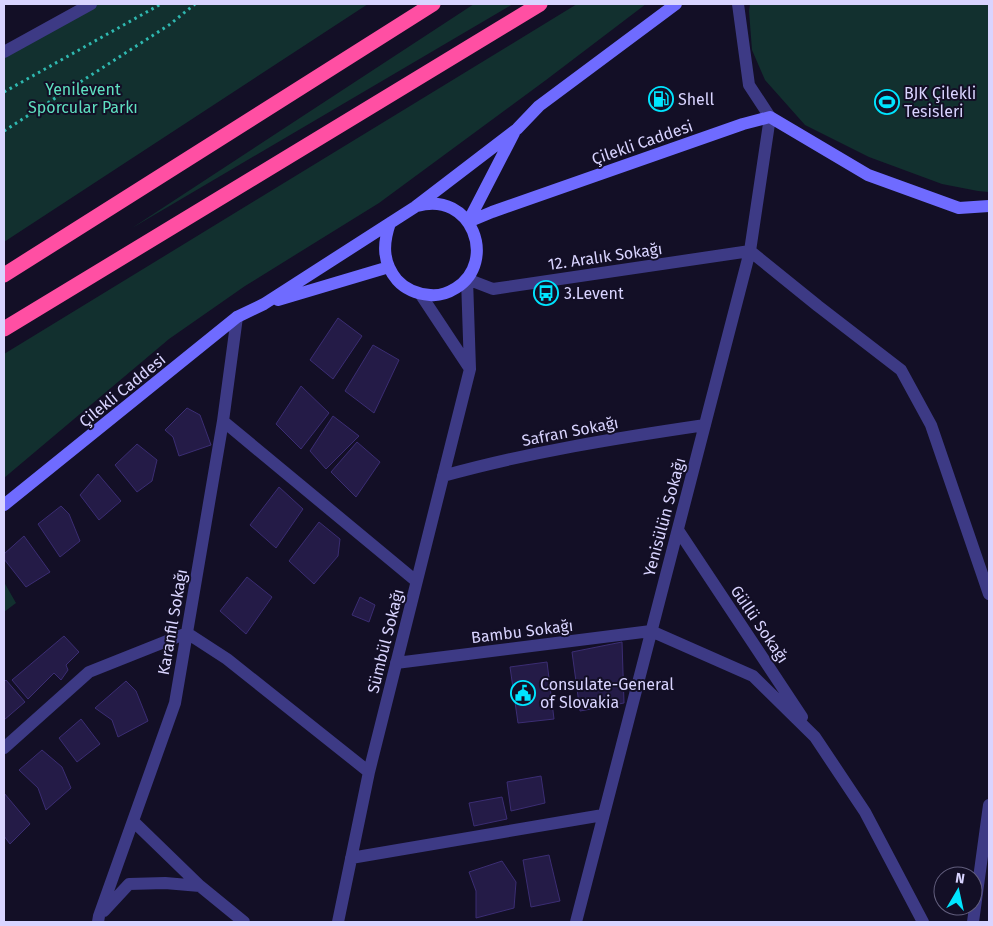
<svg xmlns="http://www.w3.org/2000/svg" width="993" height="926" font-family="'Fira Sans',sans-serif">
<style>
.green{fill:#12302f}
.building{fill:#241b47;stroke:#3b2d73}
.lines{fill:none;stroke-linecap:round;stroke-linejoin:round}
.path{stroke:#2fb8b0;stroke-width:3;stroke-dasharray:2.5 4;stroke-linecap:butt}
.street{stroke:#3d3a85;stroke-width:12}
.secondary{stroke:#6f6bff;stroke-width:12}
.highway{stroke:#ff4fa3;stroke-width:15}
.labels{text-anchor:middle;stroke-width:4;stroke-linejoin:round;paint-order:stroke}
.park-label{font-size:16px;fill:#5fe0c0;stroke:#130f26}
.poi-label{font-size:16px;fill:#d9d4ff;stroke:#130f26;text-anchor:start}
.street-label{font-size:16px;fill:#d9d4ff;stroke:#130f26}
</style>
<rect width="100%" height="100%" fill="#130f26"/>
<path class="green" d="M91,4h277l-364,238v-189z
M474,4h39l-381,224z
M577,4h69l-100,76 -167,123 -134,83 -76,53 -165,139v-124z
M750,4h239v188l-11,-1 -36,-7 -73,-27 -64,-32 -40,-45 -13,-30 -3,-39z
M4,582l12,21 -12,9z"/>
<path class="building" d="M338,318l24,18 -29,43 -23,-19z
M373,345l26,15 -25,53 -29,-22z
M301,386l28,27 -28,36 -25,-25z
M187,408l13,7 11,30 -32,11 -6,-19 -8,-7z
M333,416l26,20 -33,33 -16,-18z
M357,442l23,20 -24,35 -25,-25z
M137,444l20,16 -5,21 -15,11 -22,-27z
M98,474l23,27 -22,19 -19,-25z
M279,487l24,22 -27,39 -26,-23z
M61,506l8,8 11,27 -20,16 -22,-33z
M319,522l21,17 -2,17 -24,28 -25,-23z
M24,536l26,36 -24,15 -22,-28v-5z
M247,577l25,20 -26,37 -26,-23z
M360,597l15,8 -6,17 -17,-7z
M64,636l15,16 -13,13 2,5 -7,10 -7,-7 -26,26 -16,-19z
M622,642l2,61 -44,8 -8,-59z
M547,662l7,57 -36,4 -8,-56z
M6,680l19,22 -21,18v-38z
M126,681l10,10 12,30 -30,16 -6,-17 -17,-12z
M81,719l19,25 -23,18 -18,-24z
M42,750l20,17 9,21 -25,22 -8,-22 -19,-18z
M541,776l4,27 -34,8 -4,-29z
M4,793l26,31 -20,20 -6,-8z
M502,797l5,22 -33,7 -5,-23z
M549,855l11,46 -29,6 -8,-47z
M502,861l14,21 -2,26 -38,10v-27l-7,-19z"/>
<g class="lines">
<path class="path" d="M4,92l157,-88
M4,131l165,-106 26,-21"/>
<path class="street" d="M4,52l87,-48
M750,251l68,55 83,64 30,55 58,169
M421,295l49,74
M223,421l193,160
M443,476c86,-24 174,-38 262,-51
M678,530l124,187
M396,663l255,-32 102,45 62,61 50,75 58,110
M4,748l85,-76 98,-39 40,26 142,113
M133,821l67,65
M351,858l252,-43
M104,911l25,-27 36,-1 35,3 44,36
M98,922l1,-6 76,-213 48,-282 14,-104
M338,922l31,-150 101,-403 -3,-90 26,10 257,-38
M576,922l174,-671 20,-134 -21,-32 -11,-81
M973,922l16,-117"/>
<path class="secondary" d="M468,222l24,-10 251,-88 27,-7 98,58 91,33 30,-2
M468,222l46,-89
M390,223c-7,20 -8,39 7,57 9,10 21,14 33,15 9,1 18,-2 26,-7 42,-26 16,-98 -39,-82
M278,300l111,-33
M4,505l233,-188 27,-13 151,-97 102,-78 22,-23 137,-102"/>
<path class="highway" d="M4,275l429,-271
M4,329l536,-325"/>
</g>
<defs>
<symbol id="fuel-ring" viewBox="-11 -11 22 22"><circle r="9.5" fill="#130f26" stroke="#00e5ff" stroke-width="1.5"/><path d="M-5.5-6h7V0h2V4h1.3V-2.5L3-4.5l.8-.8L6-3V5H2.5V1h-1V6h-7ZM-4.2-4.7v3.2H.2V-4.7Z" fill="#00e5ff"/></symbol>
<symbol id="stadium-ring" viewBox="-11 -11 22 22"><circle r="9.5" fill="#130f26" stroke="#00e5ff" stroke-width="1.5"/><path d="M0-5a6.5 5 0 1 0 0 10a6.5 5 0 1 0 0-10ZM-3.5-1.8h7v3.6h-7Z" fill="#00e5ff"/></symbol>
<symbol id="bus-ring" viewBox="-11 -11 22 22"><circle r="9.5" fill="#130f26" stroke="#00e5ff" stroke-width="1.5"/><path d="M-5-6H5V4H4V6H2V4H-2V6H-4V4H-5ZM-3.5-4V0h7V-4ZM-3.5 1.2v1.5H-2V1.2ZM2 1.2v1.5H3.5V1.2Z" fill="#00e5ff"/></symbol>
<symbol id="civic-ring" viewBox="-11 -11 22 22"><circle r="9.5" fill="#130f26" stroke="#00e5ff" stroke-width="1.5"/><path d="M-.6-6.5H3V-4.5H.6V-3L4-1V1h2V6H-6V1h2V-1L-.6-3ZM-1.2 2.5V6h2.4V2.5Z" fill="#00e5ff"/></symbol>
</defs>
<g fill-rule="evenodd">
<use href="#fuel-ring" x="647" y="85" width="28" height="28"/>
<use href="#stadium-ring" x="873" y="88" width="28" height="28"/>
<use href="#bus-ring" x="532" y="279" width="28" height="28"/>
<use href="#civic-ring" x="509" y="679" width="28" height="28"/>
</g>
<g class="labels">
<g class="park-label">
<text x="83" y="95">Yenilevent<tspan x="83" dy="18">Sporcular Parkı</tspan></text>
</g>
<g class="poi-label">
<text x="904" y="99">BJK Çilekli<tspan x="904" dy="18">Tesisleri</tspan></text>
<text x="678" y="105">Shell</text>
<text x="564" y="299">3.Levent</text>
<text x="540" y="690">Consulate-General<tspan x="540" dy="18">of Slovakia</tspan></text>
</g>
<g class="street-label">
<text transform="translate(642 142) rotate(-19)" y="6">Çilekli Caddesi</text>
<text transform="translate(605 256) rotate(-8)" y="6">12. Aralık Sokağı</text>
<text transform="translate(122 390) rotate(-39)" y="6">Çilekli Caddesi</text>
<text transform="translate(570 431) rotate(-11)" y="6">Safran Sokağı</text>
<text transform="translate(664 517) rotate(-75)" y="6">Yenisülün Sokağı</text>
<text transform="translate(172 622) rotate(-80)" y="6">Karanfil Sokağı</text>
<text transform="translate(760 624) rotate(56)" y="6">Güllü Sokağı</text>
<text transform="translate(522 631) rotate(-7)" y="6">Bambu Sokağı</text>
<text transform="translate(385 641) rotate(-76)" y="6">Sümbül Sokağı</text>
</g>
</g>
<rect width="993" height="926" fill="none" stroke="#d9d4ff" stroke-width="10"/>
<g transform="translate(958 891) rotate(9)"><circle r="24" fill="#130f26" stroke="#625e7d"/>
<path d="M0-4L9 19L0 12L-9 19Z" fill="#00e5ff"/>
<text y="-8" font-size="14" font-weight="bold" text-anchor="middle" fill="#d9d4ff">N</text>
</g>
</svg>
